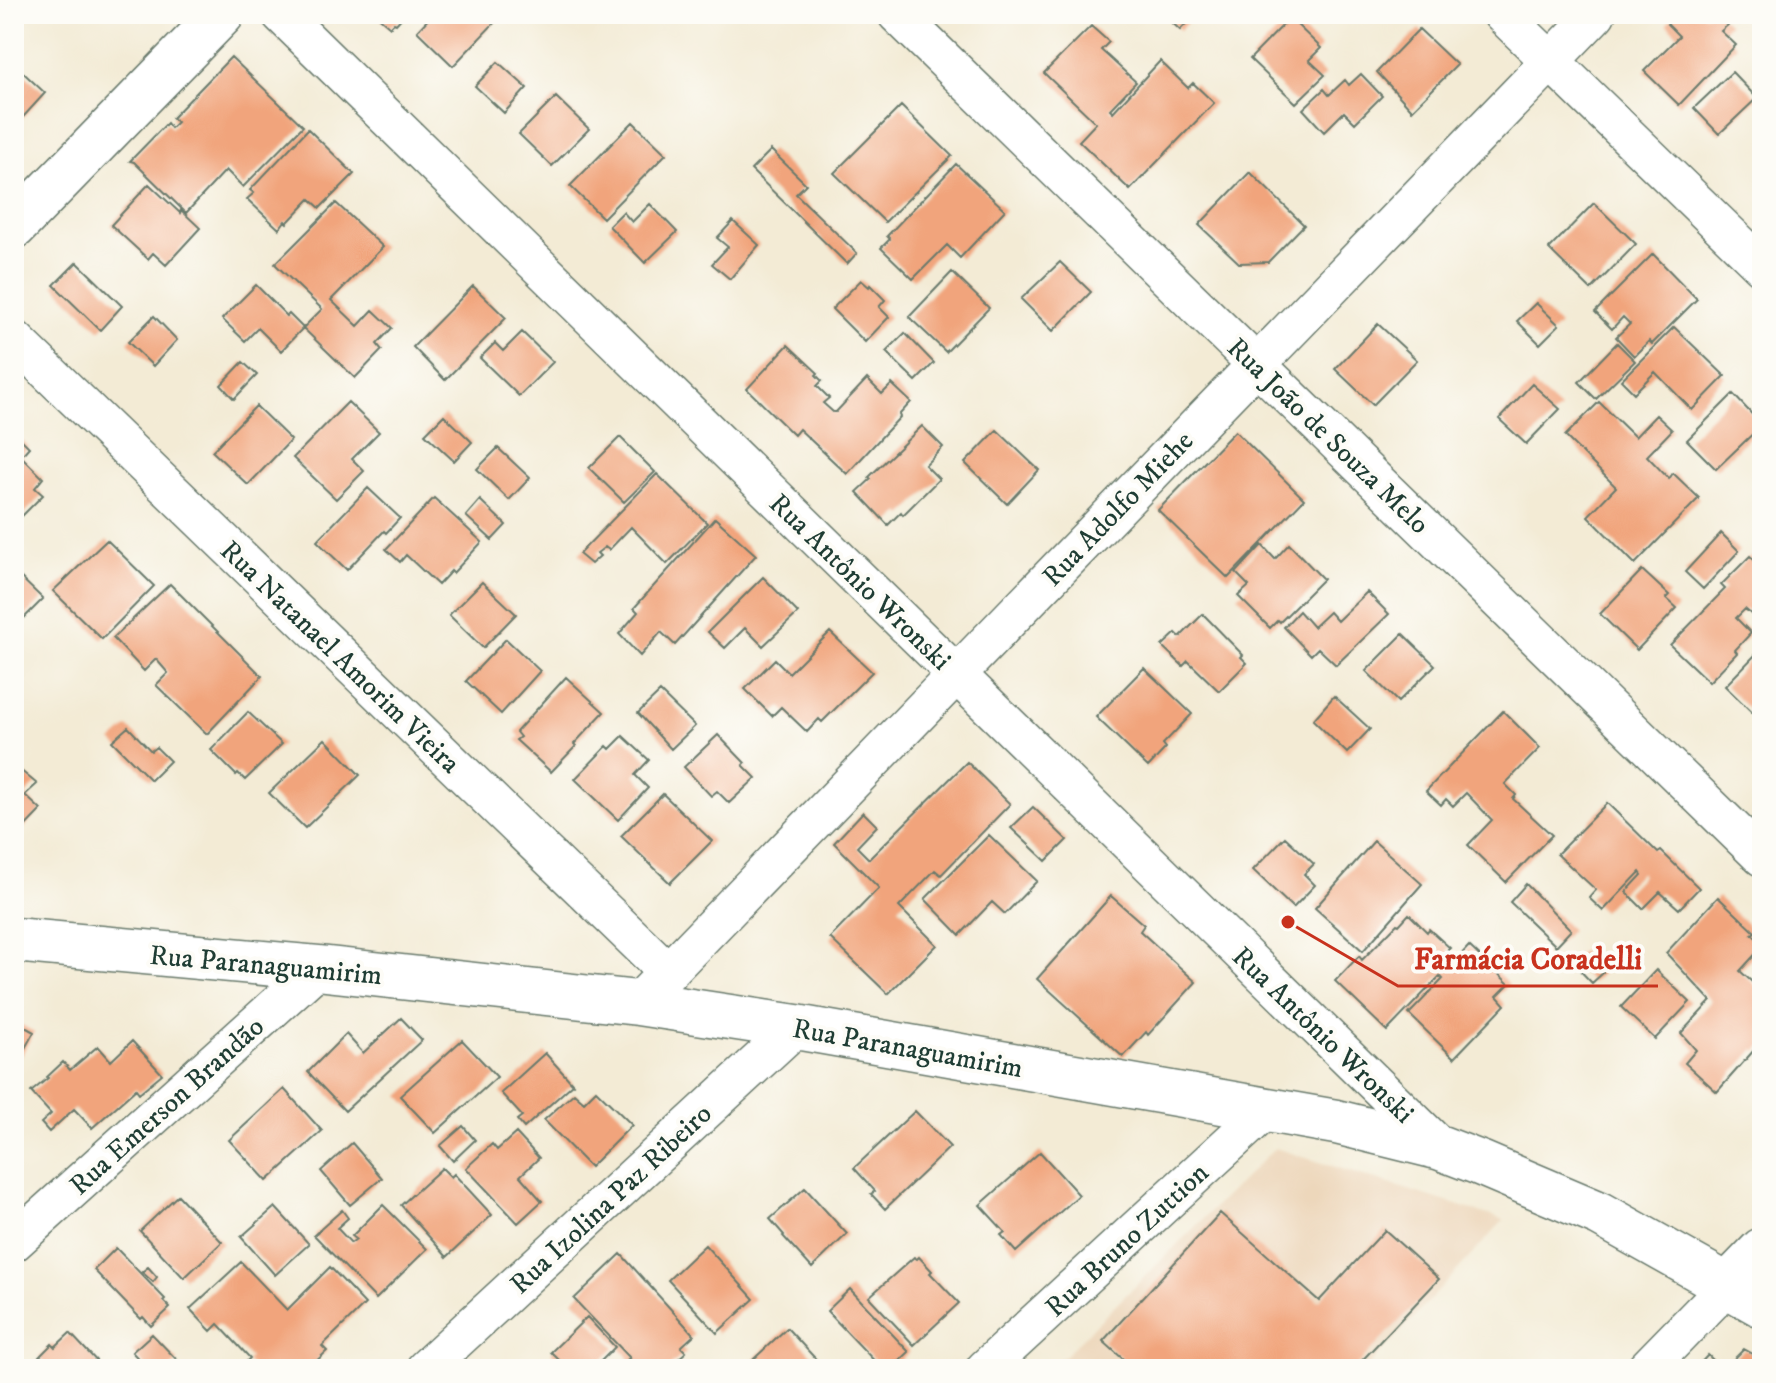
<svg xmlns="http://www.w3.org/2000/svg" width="1776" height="1383" font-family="'IM FELL DW Pica',serif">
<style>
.built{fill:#edd7bb}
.building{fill:#f1a47b}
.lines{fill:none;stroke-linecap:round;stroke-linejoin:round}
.minor-casing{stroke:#697a6c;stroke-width:41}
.tertiary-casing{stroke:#697a6c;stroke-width:47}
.minor{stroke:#fff;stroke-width:38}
.tertiary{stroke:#fff;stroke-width:44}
.labels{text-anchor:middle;stroke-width:8;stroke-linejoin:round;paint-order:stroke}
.street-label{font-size:28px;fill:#1f3d34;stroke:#fdfcf7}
.leader{fill:none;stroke:#c8321e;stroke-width:3}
.callout-dot{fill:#c8321e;stroke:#fdfcf7;stroke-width:3}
.callout-label{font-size:30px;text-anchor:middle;font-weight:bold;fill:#c8321e;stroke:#fdfcf7;stroke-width:8;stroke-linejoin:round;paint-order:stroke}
</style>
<rect width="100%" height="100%" fill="#fdfcf7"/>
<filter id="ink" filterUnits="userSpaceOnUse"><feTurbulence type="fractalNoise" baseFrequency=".0125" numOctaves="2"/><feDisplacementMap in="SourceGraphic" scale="16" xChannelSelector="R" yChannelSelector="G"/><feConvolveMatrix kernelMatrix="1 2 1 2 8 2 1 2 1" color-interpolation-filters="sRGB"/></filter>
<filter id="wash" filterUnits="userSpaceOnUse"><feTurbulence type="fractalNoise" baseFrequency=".006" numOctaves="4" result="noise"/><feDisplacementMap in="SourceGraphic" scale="32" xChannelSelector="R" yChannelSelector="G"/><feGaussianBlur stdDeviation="1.8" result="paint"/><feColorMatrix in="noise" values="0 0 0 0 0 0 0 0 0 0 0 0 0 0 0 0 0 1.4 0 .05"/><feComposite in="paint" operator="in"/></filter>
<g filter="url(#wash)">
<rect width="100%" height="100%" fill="#f3ebd5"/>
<path class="built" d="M1275,1148l229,72 -138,149h-315z"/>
<g id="blocks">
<path class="building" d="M375,14h30l-9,10 -2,-1 -4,4z
M433,14h66l-4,3 3,2 -45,47 -36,-35z
M1163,14h32l-15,16z
M1676,14h42l11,10 -8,7 15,14 -57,60 -35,-34 35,-35 -12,-12z
M1290,18l31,30 -12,12 16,15 -29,28 -46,-44z
M1091,26l18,16 -8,8 35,32 -26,27 3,3 47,-51 28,27 5,-5 21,20 -84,87 -51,-49 17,-18 -52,-50z
M1419,29l38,36 -45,45 -35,-38z
M231,57l72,69 -60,61 -17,-17 -40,43 -52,-51 -4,-1 37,-38 4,5 6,-6 -5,-4z
M498,62l29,26 -23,25 -29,-27z
M14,64l31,29 -31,34z
M1732,72l25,26 -38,36 -25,-26z
M1361,74l21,22 -27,27 -11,-11 -20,20 -21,-23 21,-20 5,6 16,-15 4,5z
M556,97l33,32 -37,37 -33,-32z
M901,106l51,50 -67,66 -51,-49z
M633,122l33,32 -63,64 -33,-32z
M308,129l46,45 -34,34 -10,-9 -23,24 -2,-2 -6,8 -32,-30 7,-6 -4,-3z
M771,150l35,34 -10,10 61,59 -10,11 -96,-94z
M956,164l49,46 -45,48 -13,-13 -34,34 -32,-31 9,-9 -3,-3z
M1250,172l54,53 -36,37 -29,1 -40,-38z
M149,184l31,29 1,-3 19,18 -34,37 -13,-12 -5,6 -37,-34z
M336,203l47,44 -52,53 27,26 15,-16 19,18 -15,16 5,6 -27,28 -52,-50 19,-19 -47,-45z
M1594,203l42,41 -45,46 -42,-41z
M650,204l27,28 -32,31 -36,-37 14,-14 9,10z
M733,221l26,24 -29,34 -18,-15 16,-17 -11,-9z
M1653,254l44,45 -45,45 -3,-3 -15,15 -18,-19 14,-13 -7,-7 -11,12 -17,-17z
M77,262l45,44 -22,24 -46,-45z
M1060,262l31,30 -38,39 -32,-32z
M952,272l37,36 -43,44 -37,-35z
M861,280l8,7 1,-2 15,15 -6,7 10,10 -24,25 -33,-33z
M256,285l31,31 2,-2 14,14 -22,23 -23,-23 -13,13 -23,-22z
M473,286l33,32 -61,62 -32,-33z
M1536,303l23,22 -19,19 -23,-23z
M154,316l23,24 -24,26 -25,-24z
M1378,324l39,36 -44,45 -38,-36z
M1674,327l51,49 -33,34 -37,-38 -21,21 -13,-13z
M522,332l31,30 -34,34 -39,-38 15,-15 8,8z
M905,333l29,30 -18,18 -30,-29z
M1617,343l18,18 -39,38 -17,-17z
M788,345l30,28 -2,2 6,6 -5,5 12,12 -6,5 10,9h3l31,-33 15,15 10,-10 19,18 -12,13 1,2 -53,57 -48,-45 -5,6 -47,-46z
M243,362l14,13 -23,24 -13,-14z
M1532,384l28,25 -34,35 -27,-25z
M1733,394l29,31 -46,44 -29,-29z
M348,402l31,30 -27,27 12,12 -28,28 -43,-41z
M1599,402l36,35 21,-22 16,15 -25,26 22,23 4,-6 26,25 -64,66 -47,-48 28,-29 -51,-51z
M256,406l35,34 -43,45 -36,-34z
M444,415l28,27 -18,19 -29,-27z
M922,426l21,21 -18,18 14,14 -36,36 -2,-3 -13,13 -31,-33 14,-13 -2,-2z
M997,430l42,40 -32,34 -42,-41z
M1235,431l69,68 -76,79 -70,-68z
M14,432l15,15 -8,9 22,22 -8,10 8,7 -25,25 -4,-4z
M620,437l35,35 -31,30 -35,-34z
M498,448l32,30 -21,22 -32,-31z
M657,474l50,49 -40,41 -36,-37 -22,23 -4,-3 -8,6 3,3 -9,8 -12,-10z
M368,488l32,30 -14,15 -2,-2 -37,39 -30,-29z
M434,498l48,44 -29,31 -2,-2 -13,14 -32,-30 -6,7 -14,-13z
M480,500l26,25 -14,15 -26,-24z
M715,518l41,37 -81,90 -14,-13 -21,24 -21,-22 19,-22 -4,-4z
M1721,533l18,18 -36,38 -18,-17z
M107,540l47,46 -52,53 -49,-48z
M1289,544l34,35 -43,43 -2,-2 -8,8 -32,-32 11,-10 -13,-13 26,-28 13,14z
M1750,556l6,6 6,-5v45l-11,12 -6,-5 -9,9 15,15 -16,17 2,3 -28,29 -39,-37 55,-56 -4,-4z
M1642,570l27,25 -3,3 11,10 -40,42 -37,-36z
M14,571l29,28 -29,29z
M763,577l35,36 -35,33 -18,-18 -20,20 -17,-16z
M482,582l34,32 -33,34 -34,-33z
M170,584l92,92 -55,58 -51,-49 12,-12 -12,-14 -12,12 -31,-33z
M1367,592l22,22 -53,51 -18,-17 -7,7 -27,-28 15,-16 14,16 16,-15 8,9z
M1203,614l40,41 -2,2 6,6 -28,28 -31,-30 -5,5 -21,-20 14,-13 4,4z
M830,632l42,40 -50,50 -3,-3 -12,13 -26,-25 -9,9 -27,-27 30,-30 14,14z
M1403,634l32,31 -37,37 -32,-31z
M506,639l34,32 -39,43 -35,-33z
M1762,648v74l-37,-36z
M1144,668l48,46 -29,30 3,4 -18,19 -52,-50z
M566,677l38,35 -30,32 2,2 -25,26 -35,-32 4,-3 -4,-5z
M660,692l35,34 -24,23 -33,-36z
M1334,696l36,33 -23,24 -34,-33z
M1503,711l37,37 -35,36 11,11 -3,4 39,36 -46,47 -38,-37 24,-25 -26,-27 -13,13 -7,-7 -5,6 -15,-14z
M248,712l34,32 -37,36 -7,-7 -2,2 -25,-25z
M128,727l23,24 5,-4 14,14 -19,19 -39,-39z
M718,735l27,28 -2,2 13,13 -27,25 -12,-12 -6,5 -27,-29z
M623,736l26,24 -14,15 13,13 -30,32 -43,-41 32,-33 3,3z
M325,739l35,36 -55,53 -36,-35z
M967,762l43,42 -69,71 -6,-5 -36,37 38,38 -49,49 -58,-56 49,-50 -45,-45 29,-31 14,14 -20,21 12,12z
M14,765l23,19 -12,11 16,15 -27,28z
M663,794l49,47 -42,42 -49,-47z
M1607,803l51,50 3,-2 38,37 -20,21 -19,-17 -17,17 -17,-17 16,-17 -2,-3 -37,39 -14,-13 7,-8 -39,-36z
M1033,807l34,33 -21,21 -35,-33z
M989,835l48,46 -32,33 -13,-12 -32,33 -35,-36z
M1285,837l29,27 -10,10 11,11 -22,23 -40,-38z
M1374,841l48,43 -59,67 -48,-43z
M1526,884l45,46 -15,16 -46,-44z
M1111,896l33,29 -4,6 56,51 -48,53 -2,-3 -23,25 -86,-78z
M1718,897l37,35 -3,2 10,9v4l-22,24 22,20v54l-5,6 -2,-2 -38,43 -32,-29 11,-13 -15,-17 30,-32 -45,-48z
M1409,914l18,18 2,-3 21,19 -3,3 9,9 13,-14 40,38 -12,12 8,9 -51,53 -45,-44 34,-35 -3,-3 -53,55 -52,-50 24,-25 3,4 35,-36 2,1z
M1581,951l22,22 -11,10 -21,-22z
M1656,970l34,32 -35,37 -34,-32z
M401,1018l21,22 -77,71 -37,-39 38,-38 17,19z
M14,1021l20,11 -20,36z
M462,1040l35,37 -62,56 -35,-37z
M132,1041l30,33 -23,19 -3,-4 -44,39 -18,-19 -25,23 -8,-9 10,-9 -20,-22 17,-14 -1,-1 16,-15 7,8 28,-24 13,15z
M545,1053l28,31 -49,44 -7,-8 5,-4 -21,-23z
M284,1089l38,42 -55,50 -38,-41z
M596,1090l36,35 -42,42 -46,-47 30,-27 10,9z
M915,1111l35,36 -65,62 -14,-15 4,-3 -21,-23z
M463,1126l12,14 -22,21 -13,-15z
M516,1133l23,25 -19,18 22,25 -24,22 -52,-55 26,-24 5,6z
M352,1143l30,35 -32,27 -29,-34z
M1040,1152l39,43 -63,57 -15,-17 4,-3 -25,-27z
M442,1168l9,9 3,-3 38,41 -45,42 -46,-52z
M805,1188l42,46 -35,34 -29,-32 1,-1 -14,-16z
M178,1195l44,47 -38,36 -44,-47z
M383,1205l44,44 -51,50 -62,-64 28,-25 6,8 -11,10 14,15 5,-4 -4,-3z
M275,1207l34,37 -34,31 -34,-38z
M1220,1213l99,88 66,-71 54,49 -85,90h-220l-31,-28z
M705,1245l49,54 -37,34 -49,-53z
M116,1248l49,51 -2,2 7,7 -19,18 -8,-9 -2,2 -47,-49z
M621,1254l73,81 -13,12 5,5 -19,17h-30l-9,-10 2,-1 -56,-59z
M914,1257l3,2 2,-2 13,14 -2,2 29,30 -45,42 -45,-48z
M241,1262l46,48 43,-43 35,37 -43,42 5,5 -19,18h-54l-7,-8 3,-3 -32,-34 -7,7 -21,-22z
M148,1267l9,10 -4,5 -11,-10z
M850,1289l59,63 -18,17h-9l-55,-58z
M587,1317l28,30 -17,17 4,5h-34l-17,-17z
M787,1328l38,41h-82z
M70,1333l34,36h-54l-11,-12 13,-13 3,3z
M152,1334l26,27 -9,8h-21l-16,-17z
M1744,1349l18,10v10h-38z
M1708,1355l14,14h-27z"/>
</g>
</g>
<g filter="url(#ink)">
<use href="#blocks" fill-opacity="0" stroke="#697a6c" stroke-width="2"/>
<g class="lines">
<defs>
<path id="minor" d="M281,14l1160,1134
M897,14l865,843
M1502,14l260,252
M14,339l654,633
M638,1003l958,-989
M14,1242l304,-274
M425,1369l371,-342
M985,1369l282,-260
M1646,1369l81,-83"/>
<path id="tertiary" d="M14,227l208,-213
M14,940l304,28 320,35 158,24 540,95 105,26 39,15 120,51 162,91
M1727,1286l35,-36"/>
</defs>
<use href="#minor" class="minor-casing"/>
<use href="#tertiary" class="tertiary-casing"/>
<use href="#minor" class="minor"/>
<use href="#tertiary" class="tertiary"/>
</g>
</g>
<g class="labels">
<g class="street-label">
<text transform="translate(1329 435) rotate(44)" y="10">Rua João de Souza Melo</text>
<text transform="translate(1117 508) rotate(-46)" y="10">Rua Adolfo Miehe</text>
<text transform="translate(861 581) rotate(44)" y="10">Rua Antônio Wronski</text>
<text transform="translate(341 656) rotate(44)" y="10">Rua Natanael Amorim Vieira</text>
<text transform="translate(266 964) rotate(5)" y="10">Rua Paranaguamirim</text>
<text transform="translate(1324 1034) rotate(44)" y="10">Rua Antônio Wronski</text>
<text transform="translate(908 1047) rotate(10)" y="10">Rua Paranaguamirim</text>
<text transform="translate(166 1105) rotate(-42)" y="10">Rua Emerson Brandão</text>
<text transform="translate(610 1198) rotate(-43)" y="10">Rua Izolina Paz Ribeiro</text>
<text transform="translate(1126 1239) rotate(-43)" y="10">Rua Bruno Zuttion</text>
</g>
</g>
<path class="leader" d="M1288 922L1398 986H1658"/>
<circle class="callout-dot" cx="1288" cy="922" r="8"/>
<g class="callout-label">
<text x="1528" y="969">Farmácia Coradelli</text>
</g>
<rect width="1776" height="1383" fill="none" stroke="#fdfcf7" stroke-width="48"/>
</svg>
